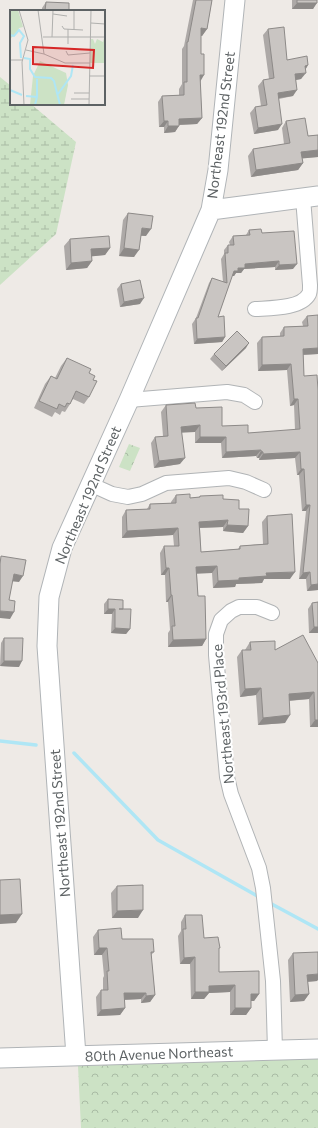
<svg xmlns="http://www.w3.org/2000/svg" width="318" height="1128" font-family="Commissioner,sans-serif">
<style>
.wetland{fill:url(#wetland-marsh)}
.park{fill:url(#park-crowns)}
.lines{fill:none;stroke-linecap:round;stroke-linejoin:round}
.stream{stroke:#afe6f5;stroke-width:3.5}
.street-casing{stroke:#b1b4b6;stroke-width:16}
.secondary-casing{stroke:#b0b4b7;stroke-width:21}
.street{stroke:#fff;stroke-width:14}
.secondary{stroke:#fff;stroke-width:19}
.wall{fill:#ada9a7}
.shaded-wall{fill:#8d8a88}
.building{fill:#c9c5c2;stroke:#8d8a88}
.labels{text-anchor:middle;stroke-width:4;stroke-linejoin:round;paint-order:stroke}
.street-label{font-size:14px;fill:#5d6264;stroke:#fff}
.inset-river{fill:none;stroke:#afe6f5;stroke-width:2}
.inset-road{fill:none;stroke:#b0b0ae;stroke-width:1}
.view{fill:#d62828;fill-opacity:0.15;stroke:#d62828;stroke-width:2}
.inset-edge{fill:none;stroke:#5d6264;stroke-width:2}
</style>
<defs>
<pattern id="wetland-marsh" width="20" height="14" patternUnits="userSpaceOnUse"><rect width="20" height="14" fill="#cce2c5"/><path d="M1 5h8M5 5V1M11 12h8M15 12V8" fill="none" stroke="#a9bba4"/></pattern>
<pattern id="park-crowns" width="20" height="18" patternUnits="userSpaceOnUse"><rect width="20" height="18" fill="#cce2c5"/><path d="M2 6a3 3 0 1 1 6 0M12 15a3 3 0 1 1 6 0" fill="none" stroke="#a9bba4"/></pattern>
</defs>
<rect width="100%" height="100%" fill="#eeeae6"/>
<path class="wetland" d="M0,77l11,9v18h20l45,38 -20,92 -56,51z"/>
<path class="park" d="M129,444l11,4 -10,23 -11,-4z
M318,1059v69h-237l-3,-62z"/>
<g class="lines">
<path class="stream" d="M0,741l36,4
M74,753l84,87 101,57
M268,902l50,27"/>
<defs>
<path id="street" d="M255,309c15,-1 46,0 54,-15 1,-2 1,-6 1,-9l-7,-87
M129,400l98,-8 17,3 11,7
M90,484l22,10 16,3 14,-3 24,-11 63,-5 17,4 18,8
M272,613l-15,-6h-18l-8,4 -10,9 -5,14v21l11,122 4,17 28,74 4,20 10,93 2,69"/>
<path id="secondary" d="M211,210l107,-14
M76,1056l-29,-410 2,-49 13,-49 67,-148 82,-190 7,-40 17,-170
M0,1058l318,-9"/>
</defs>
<use href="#street" class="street-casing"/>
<use href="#secondary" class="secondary-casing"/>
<use href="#street" class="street"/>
<use href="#secondary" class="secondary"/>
</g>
<path class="wall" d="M193,0h19l-5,29 -5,7 -1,-1 -1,46 2,37 -5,6 -18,1 -4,7 -11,1v-6h-5l-1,-25 4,-6 17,-1v-6l3,-5v-35l2,-3z
M285,0h32l-4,9h-21v-9z
M46,2l23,9h-27v-3z
M268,29l19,31 21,5 -3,5 -4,9 -5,1 -3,16 -14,3 -1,31 -24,4 -4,-21 5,-6 6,-1 -3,-20 5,-6 6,-1 -6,-44z
M286,121l22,15 10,-1v22l-16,1 1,5 -5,7 -47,7 -3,-21 5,-7 31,-5 -2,-16z
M128,213l18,23h-5l-7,21 -15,-1 4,-36z
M249,230l13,3 31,36 -18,1v-3l-31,2 -3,4h-5l-2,3h-2l-14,41 7,20 -3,5 -28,2 -2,-20 4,-6 13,-35 3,-5 11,4 -2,-23 3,-5v-4l4,-5h2l-1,-3 4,-6 13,-1z
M70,239l40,9 -5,7 -14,1 1,5 -5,7 -21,2 -2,-24z
M121,284l19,20 -20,3 -3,-18z
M307,316l11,38 -15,1 1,21 14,14v200l-11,1 -1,-12h-7l7,-68h-4l-3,-36h-2l-2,-17 -36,2v-2h-2l-1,-2 -34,2 -1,-15h-26v-11h-13l-2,32 -26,4 -3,-25 4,-6 8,-1 -2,-24 5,-7 30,3 26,18 26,7 47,-3 -1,-25 -4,1 -3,-36 -29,1 -1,-28 5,-6 18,-1v-3l4,-6 19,-1 -1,-4z
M246,348l-24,23 -12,-12 4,-5z
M67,358l22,15 4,7 -4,17 -5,7 -11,-5 -3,5 -5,8 -3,-1 -2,4 -5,-3 -3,5 -18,-9 11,-24 6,-8 4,2 6,-12z
M176,495l14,3 9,-1 1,-1 23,3 16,10 9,17 -5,7 -20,-2v-4l-23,1 1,24 37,-3 2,-3 23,-2 -1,-22 5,-6 23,63h-26l-2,4 -26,1 -1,3 -22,1 -1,-15h-15l1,23 8,43 -4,7 -34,1v-14l2,-3 -2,-28h-2l-1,-27h-4l-1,-22 4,-7h10l-1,-11 -51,3v-21l4,-7 21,-1 3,-5 21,-1v-1z
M108,599l15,10 7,20 -4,5 -15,-1 1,-19h-8v-10z
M318,602v31h-9l-1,-24 4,-6z
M4,638l15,29 -19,-1 1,-23z
M250,642l68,21v64h-8l-1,-28 -20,2 -4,22 -27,2 -2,-30 -16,2 -3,-40 5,-7h3z
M117,886l21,32h-26l-1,-25z
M185,915l19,23 15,12v22l40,22 -5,7h-3v7l-5,7h-16v-23l-21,1 -5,6h-13l-1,-35h-10l-2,-28 3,-5v-9z
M98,930l56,22 -3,3 4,40 -5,7 -9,1v-4l-17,1 1,8 -5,7 -23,1 -1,-19 5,-7h2v-12l1,-2 -2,-21h-8l-1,-18z
M293,953l24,28 -9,1 1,12 -5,7 -14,1 -2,-42z"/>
<path class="shaded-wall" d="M297,3h20l-4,6h-21z
M201,28l6,1 -5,7 -5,-1z
M308,65l-4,7 1,-6z
M306,73l-5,6 -11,2 5,-7z
M200,75h4l-4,7z
M297,90l-4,6 -20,3 5,-6z
M202,118l-5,6 -22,1 4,-6z
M164,121h4l-4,6h-5z
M282,124l-4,6 -24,4 4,-6z
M168,126h11l-4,6 -11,1z
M318,150v7l-21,2 4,-7z
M303,163l-5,7 -47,7 5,-7z
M142,228l9,1 -5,7 -9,-1z
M110,248l-5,7 -19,2 5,-8z
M124,248l15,2 -5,7 -15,-1z
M92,261l-5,7 -21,2 5,-7z
M279,261l-4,6 -31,2 -3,4h-5l-2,3h-3l3,-5 11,-7z
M297,264l-4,5 -18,1 4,-5z
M144,298l-4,6 -20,3 4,-5z
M225,337l-3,5 -28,2 3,-5z
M249,343l-3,5 -24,23 4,-5z
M318,348v6l-20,1 5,-6z
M291,364l-4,6 -29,1 4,-6z
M294,399h4l-4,6 -4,1z
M200,425l-5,7 -19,1 5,-6z
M200,437h26l-5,6h-26z
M261,450l-5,6 -34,2 4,-6z
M261,451l2,1 -4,6h-2z
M300,452l-5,6 -36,2 4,-6z
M185,458l-5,6 -26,4 5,-7z
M301,469h3l-5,6h-2z
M306,505h4l-4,6h-4z
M228,520l-5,7 -28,1 4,-6z
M227,525l21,1 -5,7 -20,-2z
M178,528l-5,7 -51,3 5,-7z
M217,566l-5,7 -20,1 4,-7z
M166,568h3l-4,7h-4z
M295,572l-5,7h-26l-2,4 -26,1 -1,3 -22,1 5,-7 48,-8z
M310,572l-4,7h-7l4,-6z
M14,574l9,2 -4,6 -10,-1z
M318,584v6l-11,1 4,-6z
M171,595h1l-4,7h-2z
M108,609h7l-3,5h-8z
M0,611l14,1 -4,7 -10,-1z
M314,627h4v6h-9z
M115,628l15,1 -4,5 -15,-1z
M206,639l-4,7 -34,1 5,-7z
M4,661h18l-3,6 -19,-1z
M261,688l-5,7 -16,2 5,-8z
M314,692l-5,7 -25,2 5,-7z
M290,715l-5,8 -27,2 5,-7z
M315,720h3v7h-8z
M143,910l-5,8h-26l5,-7z
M22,914l-6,9 -16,1v-9z
M99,948h8l-5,7h-8z
M195,957l-5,7h-10l4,-6z
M318,974v6l-1,1 -15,1 5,-7z
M235,985l-5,7 -21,1 -5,6h-13l4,-7 14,-6z
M124,993h22l-5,6 -22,1z
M251,994h8l-5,7h-8z
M309,994l-5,7 -14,1 5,-7z
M155,995l-5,7 -9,1 5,-7z
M125,1008l-5,7 -23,1 4,-6z
M235,1008h16l-5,7h-16z"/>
<path class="building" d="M196,0h16l-5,29 -6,-1v26h3v21h-4l2,43 -23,1v7h-11v-5h-4l-2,-25 22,-1v-13h3v-40h1z
M297,0h20v3h-20z
M46,2l23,1v8h-24z
M284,27l3,33 20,-4 1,9 -3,1 1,7 -11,1 2,16 -19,3 4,31 -24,4 -3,-21 12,-2 -4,-25 11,-2 -6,-49z
M305,118l3,18 10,-1v15l-17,2 2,11 -47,7 -3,-21 37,-6 -4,-22z
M128,213l25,3 -2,13 -9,-1 -3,22 -15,-2z
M261,229l1,4 32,-2 3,33 -18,1v-4l-34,3v4h-7v3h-4l-16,46 6,-1 1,21 -28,2 -1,-21h2l14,-40 15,5 -2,-30h3v-8h6l-1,-9 17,-1 -1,-5z
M109,236l1,12 -19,1 1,12 -21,2 -1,-24z
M140,280l4,18 -20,4 -3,-18z
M318,315v33l-15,1 1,27 13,-1 1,15v194l-7,1 -1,-13 -7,1 7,-68h-4l-2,-36h-3l-1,-17 -37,2v-2l-2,-1v-1l-35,2v-15h-26v-12l-19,2 4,31 -26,3 -4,-24 13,-1 -2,-31 29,-2 1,5 26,-1v19l26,-1v8l52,-4 -2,-30h-4l-3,-35 -29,1v-28l22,-1v-9l24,-1 -1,-10z
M237,331l12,12 -23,23 -12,-12z
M67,358l24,11 -2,4 6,3 -2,4 4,1 -8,16 -13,-6 -6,13 -3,-1 -2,4 -6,-3 -2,5 -18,-8 12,-25 6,3z
M190,494v4l10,-1v-1l23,-1v4l16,1v9h10l-1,17 -21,-1 1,-5 -29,2 2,30 39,-3v-3l28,-2 -1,-28 25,-2 3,58 -29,1 1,3 -28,2v2l-21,1 -1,-15 -21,1 2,29h7l1,43 -33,1 -1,-14h3l-3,-31h-1l-2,-27h-3l-2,-22h15l-1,-18 -51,3 -1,-21 24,-1v-5l26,-1v-8z
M1,556l25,4 -3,16 -9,-2 -5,26 6,1 -1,11 -14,-1v-47z
M108,599l15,1v9h-4h12l-1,20 -15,-1v-19h-7z
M318,602v25h-4l-2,-24z
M303,635l15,28v57h-3l-1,-28 -25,2 1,21 -27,3 -2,-30 -16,1 -3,-39h9l-1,-8 25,-1v9z
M4,638h19l-1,23h-18z
M20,879l2,35 -22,1v-35z
M143,885v25l-26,1v-25z
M185,915h17l2,23 14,-1 2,11h-1v24l40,-1v23h-8v14h-16v-23l-26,1v6h-14v-35l-11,1 -1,-29h3z
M121,928l1,11h31l1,13h-3l4,43 -9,1v-3h-22l1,15 -24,2v-20h7l-1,-19h2l-2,-23h-8l-1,-18z
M318,952v22l-11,1 2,19 -14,1 -2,-42z"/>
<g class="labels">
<g class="street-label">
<text transform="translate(221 125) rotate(-83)" y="5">Northeast 192nd Street</text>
<text transform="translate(88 495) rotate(-67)" y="5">Northeast 192nd Street</text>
<text transform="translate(223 714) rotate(-95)" y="5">Northeast 193rd Place</text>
<text transform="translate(60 823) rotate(-94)" y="5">Northeast 192nd Street</text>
<text transform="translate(159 1054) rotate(-2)" y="5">80th Avenue Northeast</text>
</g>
</g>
<g transform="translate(10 10)">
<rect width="95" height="95" fill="#eeeae6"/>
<path d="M30,51l26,12 2,12 -4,20h-34l3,-29z" fill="#cce2c5"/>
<path d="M0,0h8l5,17 -4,1 -1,3 -8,8zM94,28l1,25h-15l1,-24h2l2,5 2,-5 6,3z" fill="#cce2c5"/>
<path class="inset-river" d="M0,25l4,1 5,-6 5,6 -4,7 1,15M14,48l6,1v10l5,8 16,1 3,3 6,24M0,80l12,5M48,84l13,-18 2,-11M16,86l11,1 -2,8M27,87v-18"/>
<path class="inset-road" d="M9,0l9,30 -6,22 2,43M28,0l6,44M78,0h17M43,4l14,2M81,13l14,1M52,16l2,3 19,1M64,20v-20M33,27h62M42,27l1,-27M58,34v-15M16,40l18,4 21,9h25M56,41l2,4 22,-2M0,50h13M79,66h16M64,83h15M61,89h18M79,95l2,-95"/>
<path class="view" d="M23,37l61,3 -1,18 -60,-4z"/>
<rect width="95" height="95" class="inset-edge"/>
</g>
</svg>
